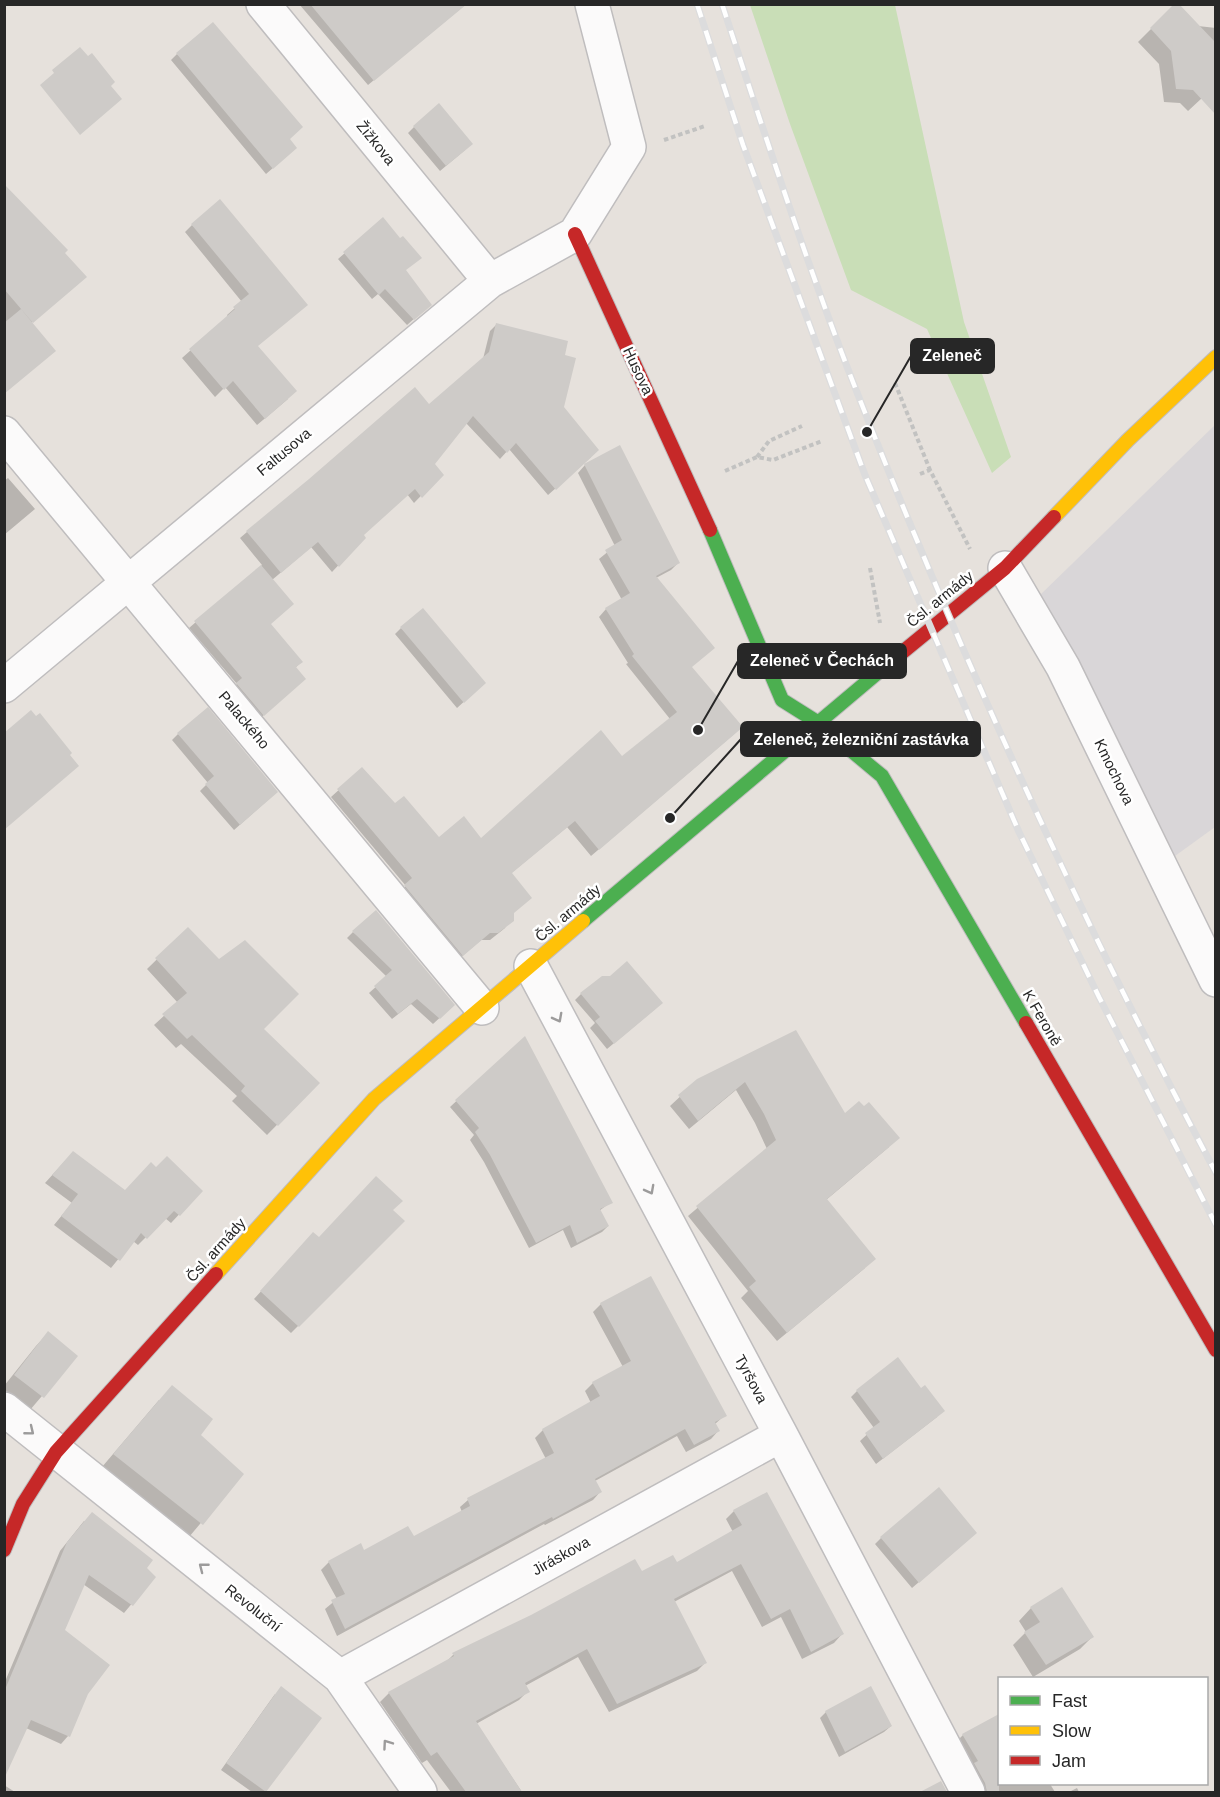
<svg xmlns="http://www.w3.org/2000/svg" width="1220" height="1797" font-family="Arial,sans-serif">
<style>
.industrial{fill:#d9d6d8}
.green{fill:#c9deb7}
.shadow{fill:#0003}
.building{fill:#cecbc8}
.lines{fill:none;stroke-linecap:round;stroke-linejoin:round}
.street-casing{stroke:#bfbdbe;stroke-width:36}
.fast-casing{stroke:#bfbdbe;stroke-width:16}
.slow-casing{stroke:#bfbdbe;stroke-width:16}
.jam-casing{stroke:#bfbdbe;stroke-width:16}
.path{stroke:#c2c2c1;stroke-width:4;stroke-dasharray:4.5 3;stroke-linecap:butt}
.street{stroke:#fbfafa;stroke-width:33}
.fast{stroke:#4caf50;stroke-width:14}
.slow{stroke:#ffc107;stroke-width:14}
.jam{stroke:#c62828;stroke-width:14}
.rail-casing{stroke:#dcdcdd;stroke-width:7}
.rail{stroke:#fff;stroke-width:4.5;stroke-dasharray:14;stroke-linecap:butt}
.oneway{stroke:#9c9b9b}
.labels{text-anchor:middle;stroke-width:5;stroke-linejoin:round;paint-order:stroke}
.street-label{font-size:15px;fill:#272727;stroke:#fff}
.leader{fill:none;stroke:#272727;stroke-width:2}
.callout-dot{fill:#272727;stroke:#fff;stroke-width:2}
.callout{fill:#272727;stroke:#272727;stroke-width:2}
.callout-label{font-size:16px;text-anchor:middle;font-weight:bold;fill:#fff}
</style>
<rect width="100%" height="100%" fill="#e6e1dc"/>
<path class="industrial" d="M1215,425v402l-40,29 -138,-258z"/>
<path class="green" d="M750,5h145l69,317 47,135 -19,16 -65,-144 -76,-39 -61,-166z"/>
<path class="shadow" d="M299,4h167l-98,81z
M1176,4l22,22 18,2v57l-28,26 -8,-8 -16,-1 -5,-38 -21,-22z
M177,54l111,85 1,15 -23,20 -95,-114z
M414,127l51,23 -25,21 -32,-38z
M4,199l60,54 15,30 -48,40 -27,62z
M383,220l22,51 19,39 -17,15 -29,-31 -6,5 -34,-40z
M192,225l114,80 -49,41 31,53 -31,26 -32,-38 -10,10 -33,-39 46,-41 -1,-2 15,-13 -57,-70z
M497,324l66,32 -1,51 29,50 -43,38 -39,-46 -9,10 -34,-36 -33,41 9,10 -28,29 -7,-9 -45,41 2,3 -32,34 -21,-25 -39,33 -3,44 32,38 -6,6 3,17 -41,36 -26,-31 6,-6 -48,-56 73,-63 -22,-27 7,-6 182,-126 54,-47 7,-28z
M585,465l93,98 -7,7 -15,8 35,89 43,67 -143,122 -24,-29 -57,47 3,39 -8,15 -15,12h-9l-26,22 -57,-68 8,-8 -75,-89 31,-28 33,37 44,33 42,1 141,-82 48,-39 -44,-55 2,-1 -29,-46 7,-8 16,-9 -23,-41 16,-13 -37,-73z
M8,478l27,31 -31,26v-54z
M401,628l77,61 -21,19 -62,-74z
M178,734l92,64 -36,32 -34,-39 8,-8 -36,-43z
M188,929l74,100 56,54 -51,52 -35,-34 5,-5 -56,-52 -5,4 -22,-23 24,-22 -31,-34z
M353,932l94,79 -14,13 -22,-20 -19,15 -23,-26 18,-16 -40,-39z
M581,994l74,15 -48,40 -17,-21 5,-5 -20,-23z
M796,1032l49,83 44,32 -63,53 39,68 -88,73 -36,-43 7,-7 -60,-75 79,-67 -12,-26 -19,-33 -47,39 -19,-23 28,-26z
M524,1038l87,164 -12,9 9,15 -6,6 -31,16 -8,-18 -34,18 -45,-86 -14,-22 4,-5 -24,-28z
M65,1161l59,31 32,-23 45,22 -30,32 -6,-5 -27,27 -5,-4 -22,27 -57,-43 18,-22 -27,-20z
M391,1211l12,10 -112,112 -37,-34 52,-57 12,-3z
M601,1304l124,111 -10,9 3,7 -7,8 -25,13 -9,-16 -82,45 5,11 -7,8 -48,25 -1,-1 -207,112 -12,-27 12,-10 -16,-29 8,-8 84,-24 49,-26 -2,-5 8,-7 78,-41 -11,-21 8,-8 48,-27 -6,-12 8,-8 30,-16 -30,-55z
M48,1333l28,23 -46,54 -26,-21v-3l32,-40z
M857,1391l80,26 -61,47 -16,-23 14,-13 -23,-31z
M159,1400l83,74 -53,63 -87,-70z
M734,1511l108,123 -8,9 -32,16 -21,-42 -19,10 -30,-56 -58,31 31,61 -8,8 -88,41 -31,-55 -53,29 3,5 -9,9 -43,24 46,68h-71l-24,-32 -5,3 -42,-61 9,-9 56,-30 8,-8 188,-82 35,-9 57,-32 -7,-13z
M84,1521l70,56 -30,36 -41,-29 -19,47 4,105 -7,8 -35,-16 -22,47v-91l56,-133z
M881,1538l88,1 -57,49 -37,-44z
M1031,1608l62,28 -13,13 -47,28 -20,-32 13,-13 -7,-11z
M275,1694l-10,97 -13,1 -31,-22z
M826,1712l65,14 -7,6 -45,25 -19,-39z
M996,1717l4,8v59h50l5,8h-78l-22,-49 8,-8z
M4,1785l11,7h-11z
M1077,1788l2,4h-10z"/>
<path class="building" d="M310,4h157l-93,77z
M1174,4h5l36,38v72l-22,-24 -17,-1 -5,-38 -21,-23z
M213,22l90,105 -13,12 7,9 -24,21 -97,-116z
M80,47l8,9 4,-3 23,29 -4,4 11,13 -42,36 -40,-50 14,-12 -2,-3z
M439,103l34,41 -27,22 -33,-40z
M4,184l64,66 -3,3 22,24 -54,46 -29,-34z
M220,199l88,106 -50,41 39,45 -32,28 -32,-38 -9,9 -35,-41 46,-40 -2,-2 16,-13 -58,-70z
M383,217l17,21 3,-2 19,22 -16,12 26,35 -18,15 -29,-31 -6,6 -36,-43z
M21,309l35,42 -52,43v-71z
M496,323l72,18 -3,14 11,3 -12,49 35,43 -43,40 -40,-47 -9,10 -34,-37 -38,48 9,11 -22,23 -7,-9 -51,46 2,3 -27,29 -21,-25 -37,31 -35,-42 63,-52 106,-92 14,17 60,-52z
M620,445l60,118 -24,13 59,72 -23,19 51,60 -144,123 -24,-29 -63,52 20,25 -18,15v8l-16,12h-8l-27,23 -59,-71 8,-7 -75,-89 25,-22 33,36 9,-7 35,41 25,-21 17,22 120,-108 21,26 55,-44 -45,-56 2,-2 -29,-46 25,-15 -25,-43 17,-10 -38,-76z
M261,565l33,39 -23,20 32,38 -7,5 10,12 -42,37 -28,-33 6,-5 -48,-57z
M423,608l63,75 -22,20 -64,-76z
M208,707l70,85 -38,33 -35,-41 9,-8 -37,-43z
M31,710l5,6 4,-3 32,40 -2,2 9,11 -75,64v-97z
M376,910l79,95 -15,14 -23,-20 -19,15 -24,-28 18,-16 -40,-39z
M188,927l31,32 26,-19 54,54 -35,35 56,54 -42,43 -37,-35 4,-5 -53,-51 -5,4 -25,-25 25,-21 -32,-35z
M627,961l36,42 -49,41 -19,-23 5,-4 -20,-24 22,-17h8z
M796,1030l49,83 14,-12 5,5 5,-4 31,36 -73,61 49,60 -89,74 -38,-46 7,-6 -60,-75 80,-66 -12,-26 -19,-32 -47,39 -20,-26 19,-16z
M525,1036l88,167 -13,6 9,17 -32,17 -7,-18 -34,18 -46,-88 -15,-23 4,-4 -24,-28z
M73,1151l52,39 26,-28 5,5 11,-11 36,35 -23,25 -6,-5 -27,28 -6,-6 -21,28 -59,-45 17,-22 -26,-19z
M376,1176l27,25 -10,9 12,11 -106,106 -39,-36 53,-59 6,5z
M651,1276l76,140 -12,6 5,9 -26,14 -9,-16 -90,50 7,13 -49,27 -1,-2 -207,112 -14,-29 14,-6 -17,-33 33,-18 3,7 44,-24 6,10 56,-30 -3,-8 87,-45 -12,-24 58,-33 -8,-14 39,-21 -31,-58z
M48,1331l30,25 -34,42 -30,-23z
M898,1357l23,31 4,-3 20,26 -62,48 -18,-26 15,-11 -24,-32z
M172,1385l41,34 -12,16 43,39 -41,51 -90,-71z
M939,1487l38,46 -58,50 -39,-46z
M767,1492l77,142 -33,18 -21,-43 -19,10 -30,-55 -67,35 33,64 -90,41 -30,-55 -62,34 5,9 -54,29 46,71h-56l-29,-40 -6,4 -43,-64 66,-36 -2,-3 79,-38 104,-56 7,12 31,-16 4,7 65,-37 -9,-15z
M92,1512l61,48 -6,8 9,9 -23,29 -44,-31 -24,55 45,35 -22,29 -18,43 -39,-17 -27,59v-87l63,-150z
M1062,1587l32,50 -48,28 -22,-33 16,-10 -10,-15z
M281,1686l41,32 -56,74 -40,-29z
M871,1686l21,40 -47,26 -20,-41z
M999,1714v78h-12l-2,-9 -11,-20 4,-2 -16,-27z
M941,1781l6,11h-27z"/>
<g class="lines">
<defs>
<path id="street" d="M263,4l227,277
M4,433l478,575
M1005,568l58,99 153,313
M4,686l486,-405 85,-47 54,-87 -37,-143
M531,966l250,469 187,357
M4,1409l336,268 80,115
M340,1677l441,-242"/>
<path id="fast" d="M710,530l72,170 35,22 65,54 144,247
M583,921l305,-257"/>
<path id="slow" d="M1054,517l74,-77 88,-83
M216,1274l158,-175 209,-178"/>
<path id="jam" d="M575,234l135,296
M888,664l117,-96 49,-51
M1026,1023l190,327
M4,1550l19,-46 33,-52 160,-178"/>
</defs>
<use href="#street" class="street-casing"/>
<use href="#fast" class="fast-casing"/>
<use href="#slow" class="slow-casing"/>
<use href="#jam" class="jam-casing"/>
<path class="path" d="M664,140l41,-14
M895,383l35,87
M757,457l12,-16 33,-15
M725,471l32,-14 16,3 49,-19
M920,474l10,-4 40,79
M870,568l10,55"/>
<use href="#street" class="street"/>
<use href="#fast" class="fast"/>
<use href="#slow" class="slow"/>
<use href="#jam" class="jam"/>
<defs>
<path id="rail" d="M697,4l46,141 122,330 154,357 80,165 117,228
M722,4c46,140 91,280 146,416 102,257 218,509 348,753"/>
</defs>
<use href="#rail" class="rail-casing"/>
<use href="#rail" class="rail"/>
</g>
<defs><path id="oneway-chevron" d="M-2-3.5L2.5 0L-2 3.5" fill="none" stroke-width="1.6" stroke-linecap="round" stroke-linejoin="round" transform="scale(1.5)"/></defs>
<g class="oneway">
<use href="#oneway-chevron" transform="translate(558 1018) rotate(62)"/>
<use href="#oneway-chevron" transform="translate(650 1190) rotate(62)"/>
<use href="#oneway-chevron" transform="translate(30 1431) rotate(39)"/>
<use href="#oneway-chevron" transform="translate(203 1567) rotate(-142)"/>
<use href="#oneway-chevron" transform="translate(387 1744) rotate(-125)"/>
</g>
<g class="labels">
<g class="street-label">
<text transform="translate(376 143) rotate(51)" y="5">Žižkova</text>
<text transform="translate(638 371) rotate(65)" y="5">Husova</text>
<text transform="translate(284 452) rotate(-40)" y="5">Faltusova</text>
<text transform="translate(940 599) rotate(-39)" y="5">Čsl. armády</text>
<text transform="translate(244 720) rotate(50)" y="5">Palackého</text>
<text transform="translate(1114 772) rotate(64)" y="5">Kmochova</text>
<text transform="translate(568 913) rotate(-40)" y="5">Čsl. armády</text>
<text transform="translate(1042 1018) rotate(60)" y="5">K Feroně</text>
<text transform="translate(216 1250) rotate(-48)" y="5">Čsl. armády</text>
<text transform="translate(751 1379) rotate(62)" y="5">Tyršova</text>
<text transform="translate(561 1556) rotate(-29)" y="5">Jiráskova</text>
<text transform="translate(253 1608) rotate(38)" y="5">Revoluční</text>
</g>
</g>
<path class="leader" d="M867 432L911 356M698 730L738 661M670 818L741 739"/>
<g class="callout-dot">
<circle cx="867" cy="432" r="6"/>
<circle cx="698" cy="730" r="6"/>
<circle cx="670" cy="818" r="6"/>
</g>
<g class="callout">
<rect x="911" y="339" width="83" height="34" rx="6"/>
<rect x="738" y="644" width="168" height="34" rx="6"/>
<rect x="741" y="722" width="239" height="34" rx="6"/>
</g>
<g class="callout-label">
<text x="952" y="361">Zeleneč</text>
<text x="822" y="666">Zeleneč v Čechách</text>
<text x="861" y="745">Zeleneč, železniční zastávka</text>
</g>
<rect width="1220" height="1797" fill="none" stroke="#272727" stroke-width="12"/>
<rect x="998" y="1677" width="210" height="108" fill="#ffffff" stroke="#a9a9a9" stroke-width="1.5"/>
<rect x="1010" y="1696" width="30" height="9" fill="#4caf50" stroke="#a9a9a9" stroke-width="1.5"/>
<text x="1052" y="1707" font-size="18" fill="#272727">Fast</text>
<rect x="1010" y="1726" width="30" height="9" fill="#ffc107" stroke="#a9a9a9" stroke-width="1.5"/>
<text x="1052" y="1737" font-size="18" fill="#272727">Slow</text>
<rect x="1010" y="1756" width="30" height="9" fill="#c62828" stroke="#a9a9a9" stroke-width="1.5"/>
<text x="1052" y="1767" font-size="18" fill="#272727">Jam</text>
</svg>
